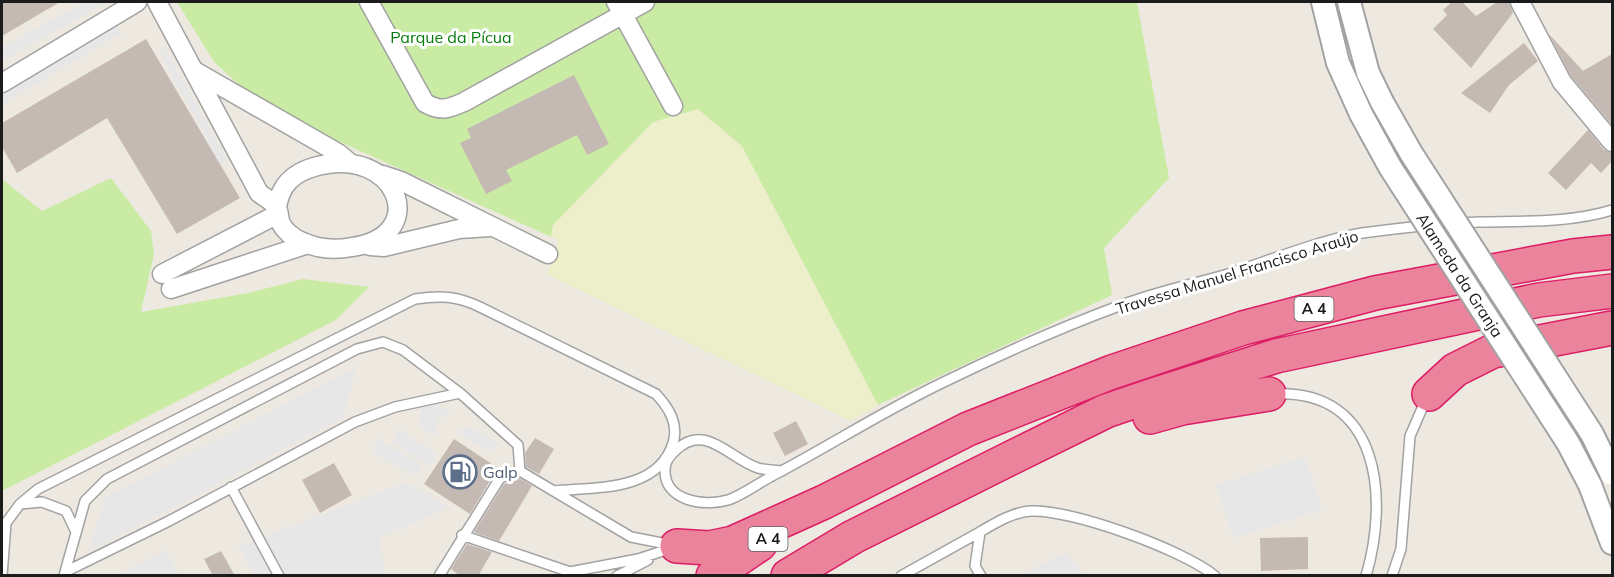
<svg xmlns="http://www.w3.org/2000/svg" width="1614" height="577" font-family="Mulish,sans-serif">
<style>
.farmland{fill:#edeeca}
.grass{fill:#c9eba3}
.parking{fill:#e7e7e7}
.building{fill:#c5bab3}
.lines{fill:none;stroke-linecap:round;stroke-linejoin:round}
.service-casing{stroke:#a2a2a2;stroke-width:12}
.minor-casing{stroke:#a2a2a2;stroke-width:21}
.tertiary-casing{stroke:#a2a2a2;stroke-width:26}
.motorway-casing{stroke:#dd1c66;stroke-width:36}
.service{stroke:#fff;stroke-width:9}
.minor{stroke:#fff;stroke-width:18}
.tertiary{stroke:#fff;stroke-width:22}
.motorway{stroke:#ea839b;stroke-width:33}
.tertiary-bridge-casing{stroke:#a2a2a2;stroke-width:26;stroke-linecap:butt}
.tertiary-bridge{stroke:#fff;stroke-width:22}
.labels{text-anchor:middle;stroke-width:6;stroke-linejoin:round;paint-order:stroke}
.shield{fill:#fff;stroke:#5f5f5f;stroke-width:1.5}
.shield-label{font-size:15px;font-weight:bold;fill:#1b1b1b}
.park-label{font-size:16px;fill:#067c0b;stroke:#fff}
.street-label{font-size:16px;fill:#1b1b1b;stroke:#fff}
.service-label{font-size:16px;fill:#4e5e75;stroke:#fff;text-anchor:start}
</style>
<rect width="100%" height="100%" fill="#eee9e0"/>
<path class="farmland" d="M698,109l44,37 133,253 3,6 -27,16 -305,-147 10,-18 2,-17 -7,-2 2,-12 100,-103z"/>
<path class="grass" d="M177,2h960l32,176 -65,70 8,47 -234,110 -136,-259 -44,-37 -45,13 -100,103 -2,12 -224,-101 -80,-44 -33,-30z
M111,178l40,53 3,23 -13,58 107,-19 55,-14 66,8 -33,33 -334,171v-312l40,32z"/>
<path class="parking" d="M86,2h16l2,2 -102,57v-14z
M116,25l5,8 -119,71v-12z
M165,48l62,111 -6,6 -62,-114z
M356,367l-12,50 -256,135 18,-55z
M434,402l17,11 -14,7v17l-18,-11 2,-18z
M470,426l30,18 -11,8 -33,-21z
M399,430l39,24 -8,12 -38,-24z
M378,439l45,26 -7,12 -45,-25z
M1305,457l17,53 -89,28 -17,-53z
M407,482l42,25 -70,31 6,37h-130l-16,-29z
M165,550l15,25h-64z
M1066,553l19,22h-63z"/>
<path class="building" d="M2,2h58l-58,34z
M1452,2h10l14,14 21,-14h12l4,11 -42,55 -38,-39 14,-14 -4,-5z
M1549,34l34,37 29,-17v71l-41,-49z
M146,39l94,159 -63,36 -70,-116 -90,55 -15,-26v-24z
M1524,43l14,18 -29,24 -19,28 -29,-20z
M574,75l35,69 -22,11 -10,-20 -71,35 6,11 -26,13 -26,-51 11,-5 -4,-9z
M1588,130l16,20 8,3v8l-11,12 -10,-10 -25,27 -18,-17z
M796,421l12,23 -23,12 -12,-23z
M535,438l19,11 -15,25 -13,-7 -1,-14z
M454,439l47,31 -7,4 -24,40 -46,-30z
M334,463l18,32 -32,18 -18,-33z
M519,478l13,8 -33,55 -25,-9 30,-48z
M1308,537v32l-47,2 -1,-33z
M467,544l25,8 -14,24h-18l-9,-7z
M221,551l14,25h-22l-9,-17z"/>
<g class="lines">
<defs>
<path id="service" d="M1274,394c106,-5 115,103 92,182
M520,471l111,66 41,8
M782,471c-8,-1 -17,-1 -24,-3 -28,-9 -53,-46 -82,-18 -6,5 -11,12 -11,20 -1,31 39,37 63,30 15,-5 32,-18 46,-25 57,-30 111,-65 170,-93 59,-29 120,-56 183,-79 32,-12 67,-19 101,-29 43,-14 89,-33 134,-41 39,-5 78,-10 117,-11 44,-1 91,1 133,-12
M231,487l48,89
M20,504l22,-2 24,9 10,21
M462,535l108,37 68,-13 34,-11
M65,572l20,-71 22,-22 250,-130 26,-7 20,8 57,43
M2,576l4,-53 14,-19 18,-15 377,-190c26,-4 42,-3 65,8l176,87c13,14 23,30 17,49 -15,49 -78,44 -119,48
M64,576l1,-4 104,-51 186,-99 40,-15 65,-14 58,52 2,26
M439,576l61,-98 20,-7
M617,576l31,-16
M901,576l79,-44
M981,576l-6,-10 5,-34c15,-9 33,-20 51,-21 40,-2 153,39 184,65
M1392,576l9,-27 9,-113 17,-39"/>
<path id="minor" d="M157,2l102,191c5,4 15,9 18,15 2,3 2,9 3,13 3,9 14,18 23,21 15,7 33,8 49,5 81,-11 45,-104 -38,-80 -21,6 -34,18 -37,41
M369,2l56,101c16,9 23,6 39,-1l181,-100
M616,2l57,104
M1520,2l42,80 50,60
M193,70l145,83 12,10
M2,83l135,-81
M383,175l18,6 147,73
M370,246l14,1 75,-18 31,-2
M162,274l116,-60
M171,289l137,-45"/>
<path id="tertiary" d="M1323,2l15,61 23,51
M1349,2l19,71 14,29
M1590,485l22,58"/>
<path id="motorway" d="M1429,394l26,-24 38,-19 119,-23
M1150,417l32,-9 87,-14
M677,546l32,2 24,-5 91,-41 144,-73 144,-57 131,-44 132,-35 198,-37 39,-4
M713,576l47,-32
M788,576l65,-39 156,-78 97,-48 44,-15 126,-40 263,-56 73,-9"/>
</defs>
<use href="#service" class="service-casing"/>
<use href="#minor" class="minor-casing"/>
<use href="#tertiary" class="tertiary-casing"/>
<use href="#motorway" class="motorway-casing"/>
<use href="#service" class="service"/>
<use href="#minor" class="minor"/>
<use href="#tertiary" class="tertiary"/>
<use href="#motorway" class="motorway"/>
<defs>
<path id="tertiary-bridge" d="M1382,102l29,51 181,281 19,39
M1361,114l29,53 178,276 22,42"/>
</defs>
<use href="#tertiary-bridge" class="tertiary-bridge-casing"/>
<use href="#tertiary-bridge" class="tertiary-bridge"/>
</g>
<defs>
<symbol id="fuel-ring" viewBox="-11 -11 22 22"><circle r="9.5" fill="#fff" stroke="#5c6f8a" stroke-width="1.5"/><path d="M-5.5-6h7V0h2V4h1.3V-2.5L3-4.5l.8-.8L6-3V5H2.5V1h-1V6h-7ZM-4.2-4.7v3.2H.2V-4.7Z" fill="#5c6f8a"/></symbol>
</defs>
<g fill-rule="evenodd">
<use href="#fuel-ring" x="441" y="453" width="38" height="38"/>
</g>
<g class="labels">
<g class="shield">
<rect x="1294.5" y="297" width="39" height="24" rx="4.5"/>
<rect x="748.5" y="527" width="39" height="24" rx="4.5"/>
</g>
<g class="shield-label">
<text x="1314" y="314">A 4</text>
<text x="768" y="544">A 4</text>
</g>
<g class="park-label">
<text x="451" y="43">Parque da Pícua</text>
</g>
<g class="street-label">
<text transform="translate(1237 272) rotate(-17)" y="6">Travessa Manuel Francisco Araújo</text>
<text transform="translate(1460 275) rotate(57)" y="6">Alameda da Granja</text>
</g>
<g class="service-label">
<text x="483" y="478">Galp</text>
</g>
</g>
<rect width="1614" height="577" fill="none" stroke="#1b1b1b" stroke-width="6"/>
</svg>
